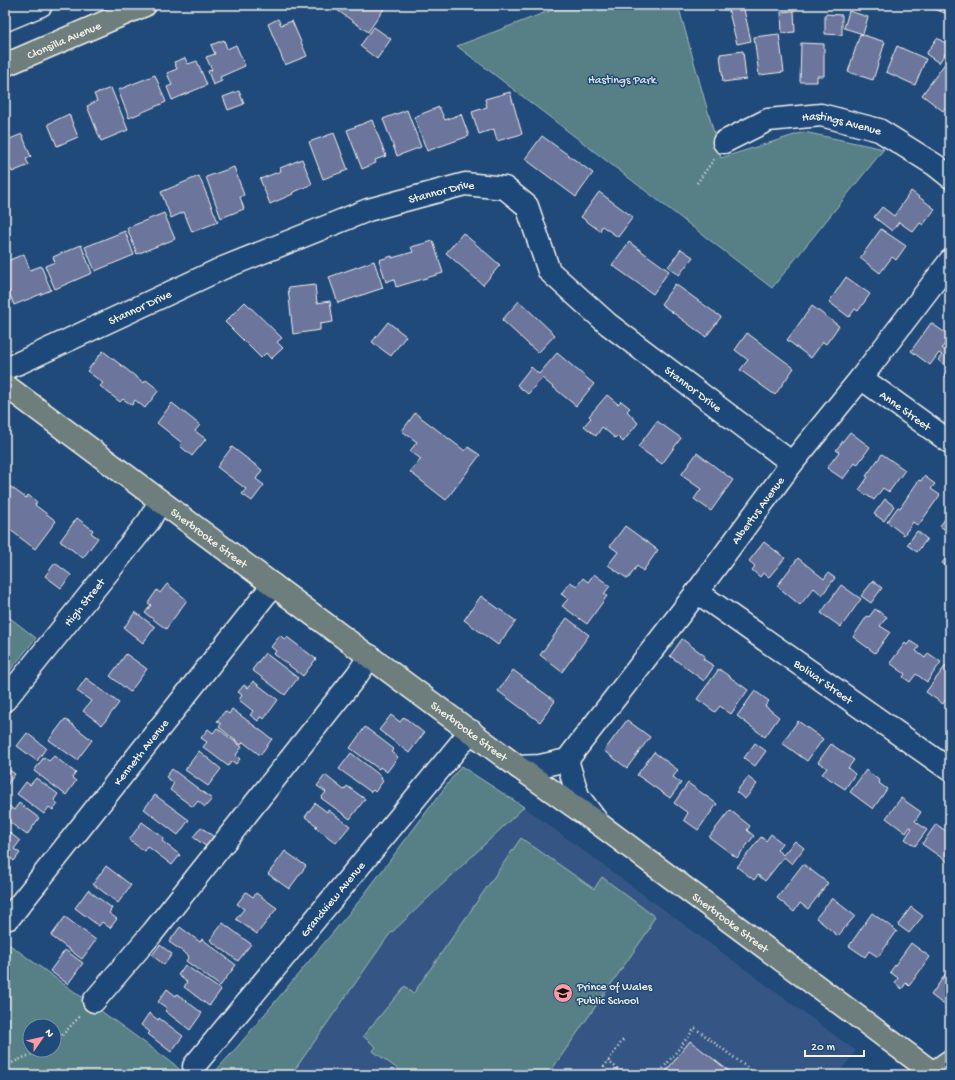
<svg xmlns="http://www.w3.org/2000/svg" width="955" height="1080" font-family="'Gochi Hand',sans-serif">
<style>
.built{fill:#365784}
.green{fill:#578086;stroke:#a6b8b7;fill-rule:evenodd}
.building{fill:#6c749c;stroke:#f4f1e8}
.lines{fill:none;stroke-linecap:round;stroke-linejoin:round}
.minor-casing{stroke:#f4f1e8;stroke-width:25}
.major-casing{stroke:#f4f1e8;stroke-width:25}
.path{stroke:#f4f1e8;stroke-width:2.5;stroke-dasharray:1 3;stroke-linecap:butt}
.minor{stroke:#1f4a7a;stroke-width:22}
.major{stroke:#6d7e7c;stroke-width:22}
.labels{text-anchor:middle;stroke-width:3;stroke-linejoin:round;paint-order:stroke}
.street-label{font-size:12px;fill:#f4f1e8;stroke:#1f4a7a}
.park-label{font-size:12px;fill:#dce0d9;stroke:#1f4a7a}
.poi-label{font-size:12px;fill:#f4f1e8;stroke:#1f4a7a;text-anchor:start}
</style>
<rect width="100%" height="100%" fill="#1f4a7a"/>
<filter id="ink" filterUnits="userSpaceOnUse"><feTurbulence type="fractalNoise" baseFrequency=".025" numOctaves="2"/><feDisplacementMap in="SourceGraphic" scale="8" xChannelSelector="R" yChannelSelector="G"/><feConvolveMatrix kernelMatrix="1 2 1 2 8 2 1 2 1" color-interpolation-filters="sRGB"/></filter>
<g filter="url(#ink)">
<path class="built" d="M524,807l332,244 -19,24h-546l98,-140z"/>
<path class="green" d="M565,5h113l43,153 83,-26 80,17 -112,139 -315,-242z
M5,614l31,24 -31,39z
M461,766l63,41 -135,128 -98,140h-79l27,-30 121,-145z
M521,838l73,51 8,-12 53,40 -6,9 1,2 -102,147h-142l-33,-24 3,-4 -13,-11 42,-50 8,8z
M10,945l164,119 11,11h-180v-126zM30,1026h24v24h-24z"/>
<path class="building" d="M330,5h48l6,4 -16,23z
M739,5h4l8,36 -14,3 -9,-36z
M924,5h26v10z
M794,11l1,21 -13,1 -1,-21z
M849,11l19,6 -5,17 -19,-6z
M825,14l17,1v20l-17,-1z
M278,19l3,6 11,-4 15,35 -22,9 -17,-41z
M374,27l17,12 -14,20 -17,-13z
M779,34l5,38 -25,3 -5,-38z
M860,34l25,8 -12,38 -25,-8z
M937,38l13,8 -11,17 -13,-9z
M224,40l3,9 9,-4 9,21 -25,11 2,4 -9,4 -5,-14 4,-1 -6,-13 9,-3 -4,-9z
M801,43l23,1v32h-7v6h-17z
M897,46l29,13 -11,26 -29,-13z
M743,51l3,28 -23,3 -3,-28z
M185,58l3,6 9,-3 10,24 -35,15 -5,-13 5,-2 -5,-12 10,-4 -3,-7z
M946,62l4,3v36l-7,10 -21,-16z
M155,75l11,27 -37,16 -11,-28z
M111,88l17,42 -27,11 -14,-35 10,-5 -3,-7z
M239,91l5,13 -16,6 -5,-13z
M510,92l12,42 -25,7 -3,-12 -15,5 -7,-22 15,-5 -2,-8z
M439,107l6,13 16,-6 8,22 -42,15 -13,-34z
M407,110l14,37 -24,9 -14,-37z
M69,114l9,23 -21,9 -9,-22z
M372,120l14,36 -11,4 1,3 -14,6 -15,-39z
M334,133l14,37 -25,9 -14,-37z
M22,134l9,23 -5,2 3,6 -17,7 -7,-16v-15z
M542,136l51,37 -17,24 -51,-38z
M302,159l10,25 -20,9 1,1 -23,10 -10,-25 21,-8 -1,-3z
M234,167l10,28 -4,2 4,12 -23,9 -15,-41z
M199,176l19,46 -26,10 -8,-20 -13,6 -10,-26z
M911,191l24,18 -12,16 -3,-2 -7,9 -14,-10 -7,9 -18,-14 8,-10 12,9z
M599,192l34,25 -15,20 -16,-11 -2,5 -19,-14z
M164,213l11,26 -38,15 -10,-26z
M881,229l25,17 -10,14 -4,-3 -12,16 -20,-15z
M125,231l9,24 -39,16 -10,-24z
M463,233l37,32 -17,20 -37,-32z
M433,241l10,32 -47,14 -2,-8 -8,3 -7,-22 13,-4v2l21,-6 -2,-5z
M629,242l40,29 -16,23 -41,-29z
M81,245l11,28 -37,16 -10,-23 10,-4 -2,-5z
M681,249l12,8 -14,18 -11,-8z
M24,254l6,16 11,-4 10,24 -37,15 -9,-23v-20z
M374,261l9,27 -45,15 -9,-26z
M846,277l24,17 -12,17 -3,-2 -6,8 -20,-15z
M675,284l46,33 -15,20 -45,-33z
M315,285l2,18 13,-2 3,21 -13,2v6l-27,4 -5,-46z
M519,301l36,34 -17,18 -36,-33z
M245,302l37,36 -5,4 6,6 -12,11 -5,-6 -5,5 -36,-36z
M812,306l27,20 -13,18 -3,-2 -12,16 -24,-18z
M388,322l18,14 -15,20 -19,-14z
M931,323l19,13 -8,12 3,3 3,-5 2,1v16l-3,4 -9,-7 4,-5 -3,-2 -9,12 -19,-14z
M747,333l47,35 -19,27 -35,-25 8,-10 -13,-10z
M103,351l41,32 2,-3 13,10 -14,18 -10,-8 -3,5 -9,-6 -3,3 -20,-16 3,-3 -16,-12z
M557,353l37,31 -18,22 -34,-28 -14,16 -11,-9 14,-18 8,7z
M950,367v12l-6,-4z
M607,395l11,9 3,-3 9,7 -3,3 11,12 -15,19 -6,-6 -2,2 -13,-11 -6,9 -12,-10 7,-8 -2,-2z
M172,403l28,22 -5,6 11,8 -14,17 -12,-10 2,-3 -25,-20z
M415,413l50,38 3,-4 12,8 -34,45 -36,-28 11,-13 -11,-8 7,-9 -15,-11z
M657,421l24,17 -19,26 -24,-17z
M850,432l20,15 -13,18 -2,-2 -12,16 -16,-11 12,-16 -3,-2z
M232,447l30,23 -6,9 8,6 -12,16 -10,-7 4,-5 -29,-22z
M697,453l36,27 -22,31 -17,-12 7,-10 -20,-14z
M882,454l23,16 -16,22 -6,-4 -9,12 -15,-10 9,-13 -2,-1z
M924,476l11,8 -4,5 9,6 -22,31 -5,-4 -9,13 -17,-13 11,-15 2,1 19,-28 2,1z
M8,485l18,13 2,-3 9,7 -2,3 21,16 -21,28 -30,-23v-36z
M885,499l9,7 -10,15 -10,-7z
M950,512v21l-10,-7z
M77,518l16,12 -2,3 7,5 -15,20 -23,-17z
M625,526l33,24 -15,21 -6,-5 -9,13 -20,-14 10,-13 -8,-6z
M917,531l10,8 -10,13 -10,-7z
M764,542l21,16 -16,19 -6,-4 -3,4 -8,-7 3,-4 -6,-5z
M950,553v16l-8,-6z
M798,558l26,21 4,-6 7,5 -13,17 -8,-7 -14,17 -23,-19z
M55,563l16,12 -10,13 -16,-12z
M594,574l16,12 -6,8 3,2 -20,28 -25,-18 6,-7 -7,-5 9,-12 7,4 6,-8 5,4z
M873,581l9,7 -11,15 -10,-7z
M167,584l20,16 -21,29 -21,-16 6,-8 -3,-2 9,-13 3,3z
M841,585l20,14 -20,28 -20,-14z
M481,596l35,25 -18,24 -34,-25z
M875,609l12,8 -7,9 10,6 -15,21 -22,-16 14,-21 2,1z
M135,612l20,15 -12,16 -19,-15z
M567,618l22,17 -27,37 -22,-17z
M280,635l5,5 2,-3 29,22 -13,17 -29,-22 2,-3 -5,-4z
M682,639l23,17 -2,3 11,7 -10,15 -34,-25z
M910,641l9,6 -3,4 9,7 3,-5 13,9 -14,20 -11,-8 -6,8 -7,-5 2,-3 -15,-11 15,-20 2,2z
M265,653l33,25 -13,17 -33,-25z
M126,654l21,15 -17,23 -20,-16z
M946,665l4,4v33l-4,-3 -3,5 -17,-12z
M719,669l29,21 -17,24 -11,-8 -5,6 -18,-13z
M513,670l42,31 -15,21 -42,-31z
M86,678l33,25 -17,22 -19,-14 8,-10 -14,-10z
M253,681l25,19 -14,19 -3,-3 -3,5 -8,-6 3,-4 -14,-11 3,-5 -4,-3 6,-7 4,3z
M755,691l14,10 -4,5 14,11 -14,20 -28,-21z
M232,709l40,30 -12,16 -17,-13 -2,3 -22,-18 2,-3 -4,-3 8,-10 4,3z
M391,715l9,7 4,-5 20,16 -15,20 -30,-23z
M65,719l27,21 -15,20 -28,-20z
M627,720l23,17 -23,31 -23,-17z
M798,721l25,18 -16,22 -25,-18z
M365,727l29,22 -3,3 7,5 -11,15 -7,-5 -1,2 -29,-21z
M217,728l25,19 -6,8 4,4 -4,5 -4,-3 -4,5 -25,-19 4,-5 -6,-4 7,-9 5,4z
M27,733l19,15 -9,13 -20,-15z
M755,743l11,8 -11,15 -11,-8z
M831,744l23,16 -6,8 7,6 -10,15 -23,-15 5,-6 -9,-6z
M199,751l22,18 -13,17 -23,-16z
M654,752l24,18 -5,7 8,6 -11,15 -33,-23z
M351,753l31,24 -1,2 2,2 -8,11 -2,-2 -2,2 -32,-23z
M54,756l22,17 -4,5 4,3 -10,14 -32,-24 10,-14 5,4z
M5,767l10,7 -10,14z
M172,769l40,30 -7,8 -7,-6 -5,6 -23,-17 4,-7 -8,-6z
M866,770l14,11 -1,2 8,6 -14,20 -23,-17z
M325,775l19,15 3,-4 18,13 -15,20 -29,-21 5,-6 -9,-6z
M748,777l9,7 -12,15 -9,-7z
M36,778l22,16 -4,6 4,4 -5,6 -4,-3 -5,7 -27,-20 9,-12 4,3z
M688,783l29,21 -19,26 -14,-10 4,-7 -14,-10z
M155,795l34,25 -11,15 -34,-26z
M901,798l20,14 -6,9 12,9 -12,16 -10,-7 7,-11 -2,-1 -4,6 -20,-15z
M5,803l9,7 5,-7 20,15 -12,17 -19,-14 -1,2 -2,-2z
M315,803l12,9 1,-2 22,16 -14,17 -21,-16 2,-1 -12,-9z
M730,810l20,16 -3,4 7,6 -17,22 -28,-21z
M142,822l22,16 -2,3 18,14 -8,10 -25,-19 -3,5 -15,-11z
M936,824l10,7 2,-3 2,1v33l-1,1 -27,-19z
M201,827l13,10 -7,10 -14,-10z
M5,829l15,12 -6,8 6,4 -6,8 -9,-7z
M771,834l11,9 -5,7 6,5 12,-14 9,7 -12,16 -8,-7 -19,24 -7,-6 -4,5 -17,-13 24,-30 5,4z
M285,851l21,15 -17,23 -21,-15z
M803,864l25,19 -20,26 -8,-6 -6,9 -17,-14z
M106,866l25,19 -13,18 -25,-19z
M88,890l24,18 -3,5 8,6 -7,9 -8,-6 -3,4 -24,-18z
M246,892l7,5 3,-4 21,15 -20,26 -21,-15 8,-10 -7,-5z
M832,898l23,18 -17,20 -22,-18z
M911,907l12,9 -14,17 -11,-8z
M872,913l25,18 -19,26 -9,-6 -4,6 -16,-11z
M65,917l31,23 -14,19 -31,-23z
M223,923l28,21 -13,17 -28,-21z
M180,927l20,15 2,-3 34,26 -16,21 -34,-25 3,-5 -20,-14z
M911,943l19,14 -21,29 -3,-3 -4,6 -7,-6 3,-5 -8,-6z
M160,945l12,9 -8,11 -12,-10z
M65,950l18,13 -15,21 -18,-13z
M185,965l36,25 -12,16 -25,-19 3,-5 -9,-7z
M949,969l1,34 -3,4 -16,-12z
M167,989l9,7 1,-2 25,19 -12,17 -25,-19 2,-3 -9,-6z
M149,1013l9,7 1,-2 24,18 -12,16 -23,-18 2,-2 -9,-7z
M690,1041l44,34h-71z"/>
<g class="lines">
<defs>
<g id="minor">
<path d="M5,20l36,-15"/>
<path id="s1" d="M724,142l44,-22 53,-5 58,15 56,35 15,12"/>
<path id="s2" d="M5,368l14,-5 204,-95 145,-58 97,-26 40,4 22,18 22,65 59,53 184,139"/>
<path id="s3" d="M861,378l89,64"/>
<path id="s4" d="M697,592l253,178"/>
<path id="s5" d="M5,700l144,-179 11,-20"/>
<path d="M567,760l11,36 18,24"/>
<path id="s6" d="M518,767l22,-1 27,-6 130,-168 95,-129 69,-85 89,-117"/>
<path id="s7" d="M9,918l264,-333"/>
<path d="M94,1001l59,-69 204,-257 13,-19"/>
<path id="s8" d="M194,1066l277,-335"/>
</g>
<g id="major">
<path id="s9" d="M5,65l140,-60"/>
<path id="s10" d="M5,385l268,200 245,182 81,57 337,251"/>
<path d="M930,1075l20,-14"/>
</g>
</defs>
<use href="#minor" class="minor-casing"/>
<use href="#major" class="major-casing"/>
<path class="path" d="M697,183l17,-24
M54,1044l26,-28
M608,1061l17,14
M5,1066l36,-16
M603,1075l1,-8 19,-27
M658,1075l37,-47 62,47"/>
<use href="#minor" class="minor"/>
<use href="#major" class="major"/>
</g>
</g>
<defs>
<symbol id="school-disc" viewBox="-11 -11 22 22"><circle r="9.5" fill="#ff9aa2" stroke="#1f4a7a"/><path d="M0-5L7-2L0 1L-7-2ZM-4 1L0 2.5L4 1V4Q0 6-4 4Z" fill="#111"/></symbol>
</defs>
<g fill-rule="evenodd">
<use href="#school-disc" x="552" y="982" width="22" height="22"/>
</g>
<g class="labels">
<g class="street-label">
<text dy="4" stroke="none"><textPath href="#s9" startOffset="64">Clonsilla Avenue</textPath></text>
<text dy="4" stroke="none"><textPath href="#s1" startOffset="124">Hastings Avenue</textPath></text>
<text dy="4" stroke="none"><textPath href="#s2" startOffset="472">Stannor Drive</textPath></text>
<text dy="4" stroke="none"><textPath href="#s2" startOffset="148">Stannor Drive</textPath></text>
<text dy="4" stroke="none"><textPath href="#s2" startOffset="820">Stannor Drive</textPath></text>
<text dy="4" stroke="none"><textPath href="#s3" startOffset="55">Anne Street</textPath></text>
<text dy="4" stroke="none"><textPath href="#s6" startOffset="364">Albertus Avenue</textPath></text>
<text dy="4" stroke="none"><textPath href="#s10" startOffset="255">Sherbrooke Street</textPath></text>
<text dy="4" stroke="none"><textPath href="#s5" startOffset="126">High Street</textPath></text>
<text dy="4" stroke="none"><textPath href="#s4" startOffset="155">Bolivar Street</textPath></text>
<text dy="4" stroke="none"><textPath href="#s10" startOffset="579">Sherbrooke Street</textPath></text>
<text dy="4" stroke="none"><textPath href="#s7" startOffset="212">Kenneth Avenue</textPath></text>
<text dy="4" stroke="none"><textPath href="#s8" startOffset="217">Grandview Avenue</textPath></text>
<text dy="4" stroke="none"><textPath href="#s10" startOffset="903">Sherbrooke Street</textPath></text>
</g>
<g class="park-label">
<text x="622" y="83">Hastings Park</text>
</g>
<g class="poi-label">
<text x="577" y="990">Prince of Wales<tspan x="577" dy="14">Public School</tspan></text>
</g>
</g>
<rect width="955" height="1080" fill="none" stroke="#1f4a7a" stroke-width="20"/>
<rect x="10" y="10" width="935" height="1060" fill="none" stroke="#f4f1e8" stroke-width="1.5" filter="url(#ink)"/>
<g transform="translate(42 1038) rotate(56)"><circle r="19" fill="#1f4a7a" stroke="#748da6"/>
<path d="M0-3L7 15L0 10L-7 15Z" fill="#ff9aa2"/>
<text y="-6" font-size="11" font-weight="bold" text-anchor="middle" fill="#f4f1e8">N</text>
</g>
<path d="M805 1050v6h59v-6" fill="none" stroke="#f4f1e8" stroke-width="2"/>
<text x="811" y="1050" font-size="12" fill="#f4f1e8" stroke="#1f4a7a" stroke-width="3" paint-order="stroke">20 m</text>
</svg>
